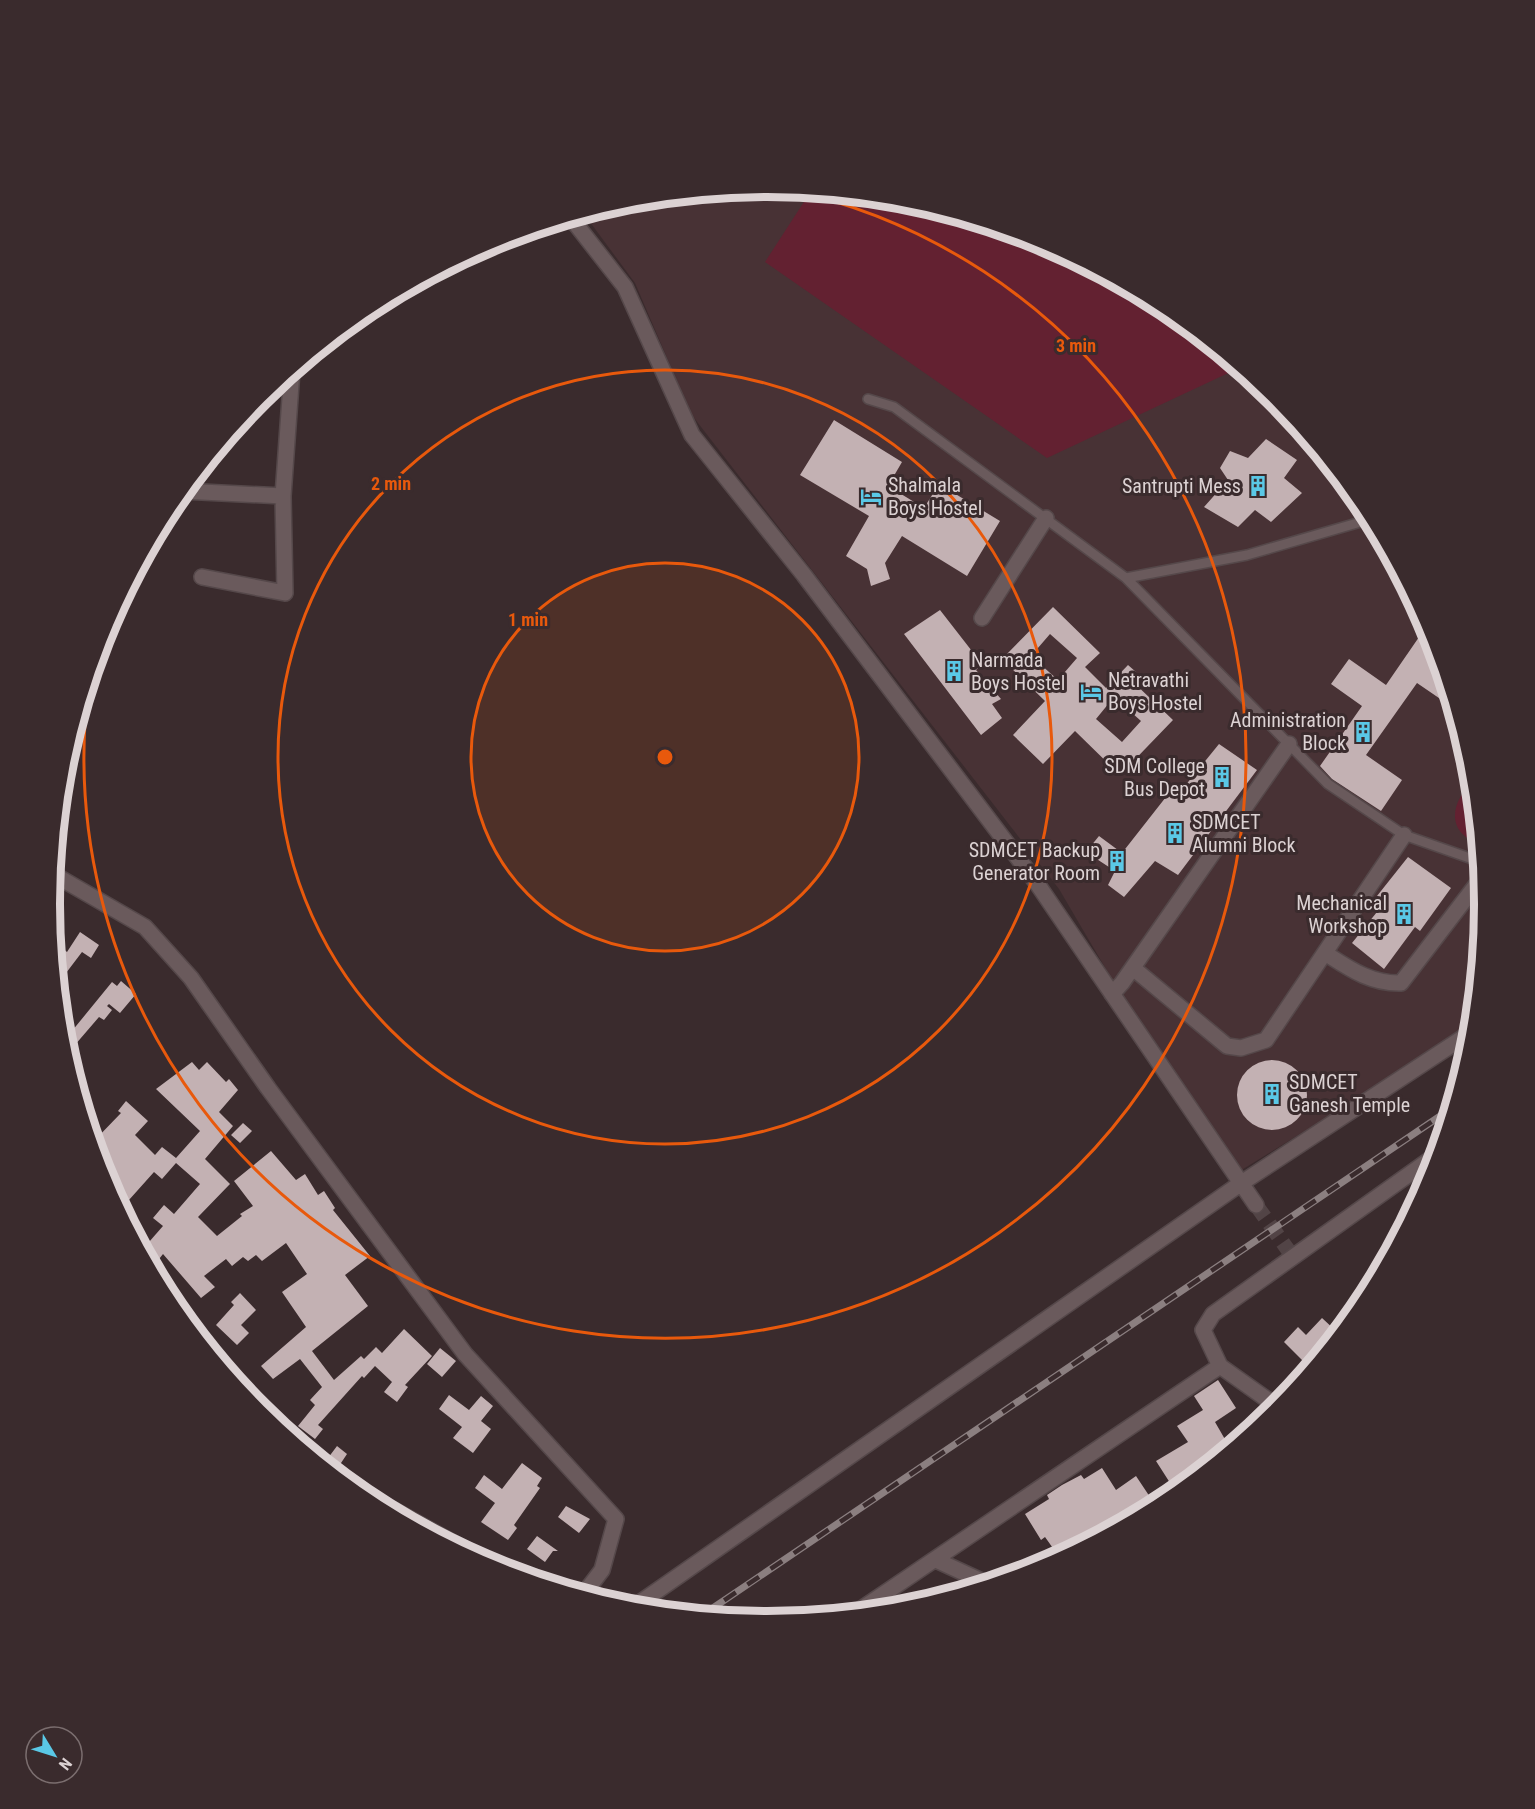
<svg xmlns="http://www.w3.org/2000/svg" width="1535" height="1809" font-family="'Roboto Condensed',sans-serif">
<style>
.built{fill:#483235}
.green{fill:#632131}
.building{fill:#c3b1b3;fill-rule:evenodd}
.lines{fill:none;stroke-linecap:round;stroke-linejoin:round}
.minor-tunnel{stroke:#524446;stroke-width:15;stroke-dasharray:15 8;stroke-linecap:butt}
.service-casing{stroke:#55484a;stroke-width:12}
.minor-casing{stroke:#55484a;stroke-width:18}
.service{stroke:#6a5a5c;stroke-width:9}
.minor{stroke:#6a5a5c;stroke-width:15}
.rail-casing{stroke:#8b7f80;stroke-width:7}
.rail{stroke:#3a2b2d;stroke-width:4.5;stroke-dasharray:14;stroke-linecap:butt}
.ring{fill:none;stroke:#e8590c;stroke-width:3}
.labels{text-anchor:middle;stroke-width:6;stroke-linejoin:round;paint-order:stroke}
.poi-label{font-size:20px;fill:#dcd2d3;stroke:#3a2b2d;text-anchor:start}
.rim{fill:none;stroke:#dcd2d3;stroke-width:8}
.centre{fill:#e8590c;stroke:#3a2b2d;stroke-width:3}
.ring-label{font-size:18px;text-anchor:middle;font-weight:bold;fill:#e8590c;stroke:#3a2b2d;stroke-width:6;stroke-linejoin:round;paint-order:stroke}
</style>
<rect width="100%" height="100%" fill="#3a2b2d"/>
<path class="built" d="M768,187l140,13 135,41 124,67 108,89 90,109 66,124 41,135 13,140 -12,123 -233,143 -123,-183 -58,-99 -368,-475 -56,-131 -51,-69 44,-14z"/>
<path class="green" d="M811,191l97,9 135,41 124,67 72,60 -192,90 -282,-196z
M1473,782l6,61c-33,-10 -29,-41 -6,-61z"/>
<path class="building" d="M834,420l68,42 -14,24 36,22 15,-24 61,37 -33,55 -65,-40 -17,27 5,16 -19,7 -4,-17 -21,-13 23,-40 -69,-41z
M1266,439l31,21 -13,18 18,15 -31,29 -16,-12 -17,17 -34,-20 24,-27 -8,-12 10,-17 18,7z
M1053,607l47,46 -15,14 21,21 22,-23 8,7 -6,7 43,41 -53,55 -45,-44 -32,33 -30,-29 32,-34 -43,-42zM1050,634l27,24 -19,22 -27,-24zM1114,697l27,24 -19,21 -26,-23z
M940,610l42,54 -6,6 25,29 -9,5 10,14 -21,17 -77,-101z
M1428,624l27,85 -38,-26 -51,72 36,25 -21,31 -49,-32 -12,-13 42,-60 -31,-22 18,-25 37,26z
M1219,744l38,26 -79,105 -23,-14 -31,36 -16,-12 7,-14 -29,-19 13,-16 23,17 51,-65 7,4z
M1408,857l43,31 -31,43 -5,-4 -31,42 -32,-26 33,-41 -8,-6z
M80,932l19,13 -8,13 -9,-6 -19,25 -7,-5 3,-8 -4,-6 7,-10 5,4z
M121,981l15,13 -16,19 -11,-9 -2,2 5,4 -8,10 -5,-3 -31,36 -5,-11 49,-60 5,4z
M1237 1095a35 35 0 1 1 70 0a35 35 0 1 1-70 0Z
M192,1062l7,8 8,-8 19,20 3,-3 9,11 -19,22 14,14 -28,33 25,25 -32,33 19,19 25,-20 -2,-2 13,-8 -19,-25 37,-30 25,29 9,-6 13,21 6,-4 11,17 -2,2 37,46 -25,19 23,31 -56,45 22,29 27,-24 3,3 12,-12 6,6 22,-24 28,27 -27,29 3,2 -11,15 -13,-10 8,-10 -17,-16 -11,12 -2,-2 -44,49 5,4 -8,10 -17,-13 17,-21 -5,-5 12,-13 -22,-28 -27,20 -12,-13 45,-39 -24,-35 25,-18 -21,-31 -24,18 -6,-6 -8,6 -5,-4 -11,9 -6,-7 -22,17 11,11 -14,11 -38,-44 -11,14 -10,-18 21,-24 -10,-8 11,-13 10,9 26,-30 -24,-21 -14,16 -8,-7 -34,38 -16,-31 -11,-37 28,-29 -3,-2 8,-10 22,20 -13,14 20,20 7,-8 14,11 24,-27 -44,-42z
M243,1123l9,8 -12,12 -9,-8z
M240,1293l16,17 -15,15 8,8 -12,12 -21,-20 18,-20 -3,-3z
M1322,1318l14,13 -17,17 5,5 -13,16 -27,-27 14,-15 8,8z
M440,1348l16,13 -14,16 -15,-13z
M1218,1380l18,28 -21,14 15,26 -58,38 -16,-25 32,-19 -11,-16 26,-16 -9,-14z
M449,1395l20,15 12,-14 12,10 -12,15 10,8 -18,24 -20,-15 9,-11 -23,-18z
M337,1446l10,8 -8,12 -11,-8z
M522,1463l20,15 -5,8 3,2 -26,37 3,3 -9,12 -27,-18 14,-19 -20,-15 9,-13 18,14z
M1102,1468l14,22 20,-14 16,24 -65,44 -27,14 -15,-21 -4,3 -16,-26 24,-15 -2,-4 15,-10 19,-10 3,4z
M566,1506l24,13 -11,14 -21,-16z
M537,1536l21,15h-5l-8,11 -18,-13z"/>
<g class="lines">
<path class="minor-tunnel" d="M1256,1205l37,52"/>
<defs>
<path id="service" d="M868,399l26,8 232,171 202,206 76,51 77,27
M1126,578l121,-23 124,-36"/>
<path id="minor" d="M571,218l54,69 67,148 112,140 232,307 220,323
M182,491l101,5
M202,577l83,16 -2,-97 9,-126
M982,618l64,-100
M53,874l92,53 46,51 77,110 197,266 151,165 -14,51 -19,25
M1325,953c25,16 46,31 76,30l82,-107
M1133,968l94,78 14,2 25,-8 138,-205
M1112,994l10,-11 167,-239
M1279,1408l-59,-42 -17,-36 10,-16 226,-161
M350,1486l156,86
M936,1560l52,24
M631,1609l609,-425 233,-153
M854,1614l366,-248"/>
</defs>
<use href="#service" class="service-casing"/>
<use href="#minor" class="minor-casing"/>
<use href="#service" class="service"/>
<use href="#minor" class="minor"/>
<defs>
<path id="rail" d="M701,1616l751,-508"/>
</defs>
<use href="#rail" class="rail-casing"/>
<use href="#rail" class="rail"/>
</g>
<circle cx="665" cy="757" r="194" fill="#e8590c" fill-opacity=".12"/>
<g class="ring">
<circle cx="665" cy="757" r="194"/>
<circle cx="665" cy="757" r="387"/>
<path d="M786 189A581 581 0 1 1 89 681"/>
</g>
<defs>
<symbol id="building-bare" viewBox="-9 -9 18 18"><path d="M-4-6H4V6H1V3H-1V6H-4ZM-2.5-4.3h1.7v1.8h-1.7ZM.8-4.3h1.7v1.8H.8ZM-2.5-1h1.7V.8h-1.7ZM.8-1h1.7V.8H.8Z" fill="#5ac8e6" stroke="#3a2b2d" stroke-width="2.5" paint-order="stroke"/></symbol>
<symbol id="hotel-bare" viewBox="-9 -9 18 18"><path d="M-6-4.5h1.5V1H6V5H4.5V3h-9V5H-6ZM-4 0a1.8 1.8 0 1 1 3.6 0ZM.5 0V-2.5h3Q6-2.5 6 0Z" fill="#5ac8e6" stroke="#3a2b2d" stroke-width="2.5" paint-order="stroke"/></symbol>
</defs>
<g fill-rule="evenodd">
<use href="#building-bare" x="1243" y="471" width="30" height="30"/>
<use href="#hotel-bare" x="856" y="482" width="30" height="30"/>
<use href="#building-bare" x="939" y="656" width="30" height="30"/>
<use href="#hotel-bare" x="1076" y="677" width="30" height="30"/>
<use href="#building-bare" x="1348" y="717" width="30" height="30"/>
<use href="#building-bare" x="1207" y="762" width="30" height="30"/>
<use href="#building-bare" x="1160" y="818" width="30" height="30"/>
<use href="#building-bare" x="1102" y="846" width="30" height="30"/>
<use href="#building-bare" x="1389" y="899" width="30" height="30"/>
<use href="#building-bare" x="1257" y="1079" width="30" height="30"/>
</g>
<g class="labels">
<g class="poi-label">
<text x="888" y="492">Shalmala<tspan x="888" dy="23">Boys Hostel</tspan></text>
<text x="1241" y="493" text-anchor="end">Santrupti Mess</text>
<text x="971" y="667">Narmada<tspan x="971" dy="23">Boys Hostel</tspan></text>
<text x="1108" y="687">Netravathi<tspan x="1108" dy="23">Boys Hostel</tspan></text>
<text x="1346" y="727" text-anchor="end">Administration<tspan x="1346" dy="23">Block</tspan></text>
<text x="1205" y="773" text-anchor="end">SDM College<tspan x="1205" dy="23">Bus Depot</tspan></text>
<text x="1192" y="829">SDMCET<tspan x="1192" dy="23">Alumni Block</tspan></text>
<text x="1100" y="857" text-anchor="end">SDMCET Backup<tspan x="1100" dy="23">Generator Room</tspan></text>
<text x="1387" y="910" text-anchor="end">Mechanical<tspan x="1387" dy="23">Workshop</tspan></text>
<text x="1289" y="1089">SDMCET<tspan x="1289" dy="23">Ganesh Temple</tspan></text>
</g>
</g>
<path d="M0 0H1535V1809H0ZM60 904a707 707 0 1 1 1414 0a707 707 0 1 1-1414 0Z" fill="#3a2b2d" fill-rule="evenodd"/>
<path class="rim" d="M60 904a707 707 0 1 1 1414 0a707 707 0 1 1-1414 0Z"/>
<circle cx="665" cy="757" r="9" class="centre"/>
<g class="ring-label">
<text x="1076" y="352">3 min</text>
<text x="391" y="490">2 min</text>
<text x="528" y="626">1 min</text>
</g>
<g transform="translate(54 1755) rotate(128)"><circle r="28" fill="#3a2b2d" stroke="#7b6e6f" stroke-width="1.5"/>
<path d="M0-4.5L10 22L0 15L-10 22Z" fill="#5ac8e6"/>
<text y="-9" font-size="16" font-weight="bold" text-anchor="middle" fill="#dcd2d3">N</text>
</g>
</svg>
